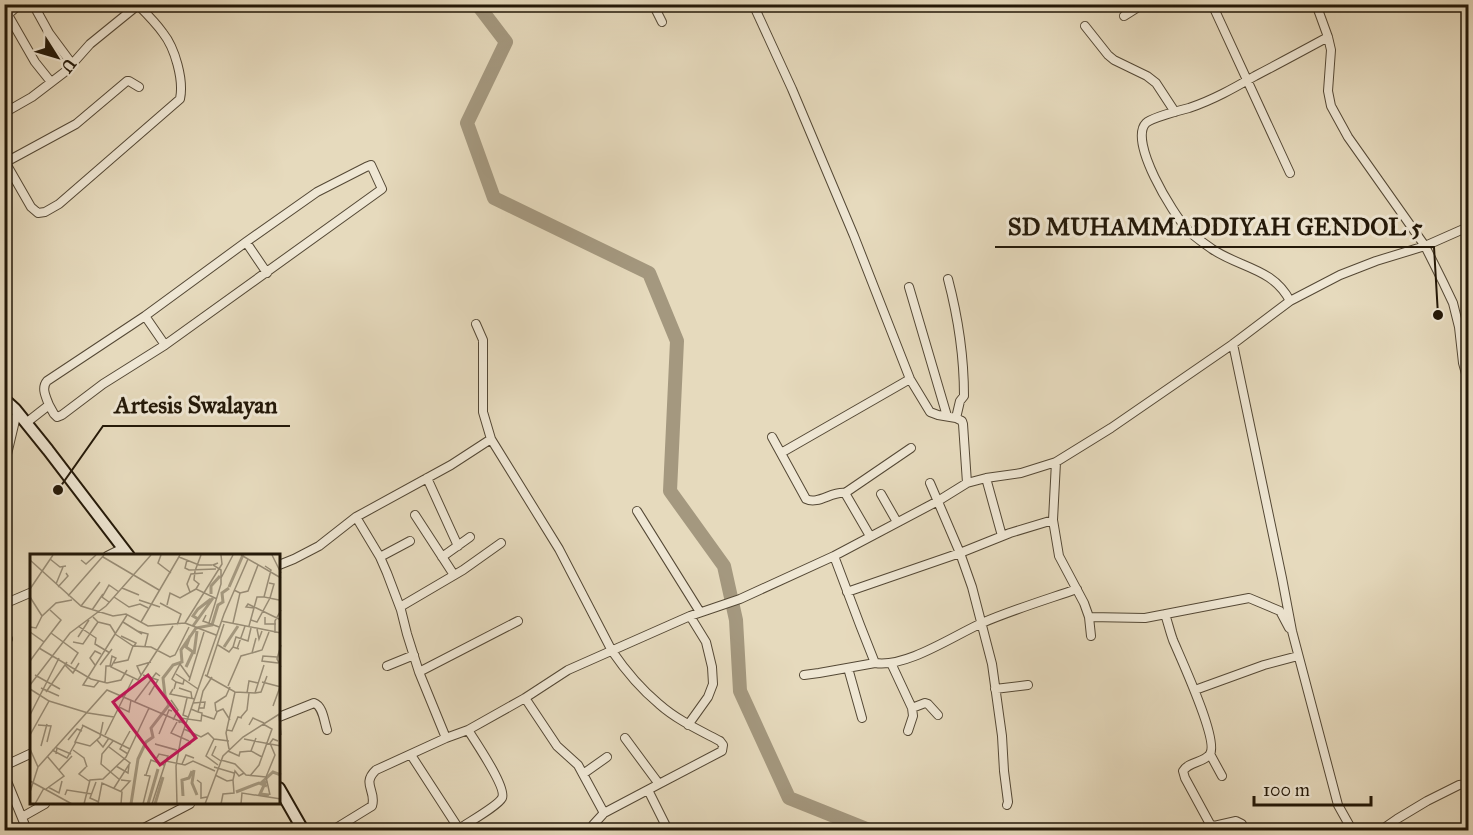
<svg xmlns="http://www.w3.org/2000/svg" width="1473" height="835" font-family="'IM FELL Great Primer',serif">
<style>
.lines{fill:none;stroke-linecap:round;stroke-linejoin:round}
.river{stroke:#a4987f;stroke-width:14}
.street-casing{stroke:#544835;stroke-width:10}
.secondary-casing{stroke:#231808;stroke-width:14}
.street{stroke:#efe7d4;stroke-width:8}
.secondary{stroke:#efe7d4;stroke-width:10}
.inset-river{fill:none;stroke:#a4987f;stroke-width:3}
.inset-road{fill:none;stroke:#988c75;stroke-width:1.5}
.view{fill:#c2185b;fill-opacity:0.15;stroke:#c2185b;stroke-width:3}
.inset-edge{fill:none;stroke:#231808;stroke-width:3}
.leader{fill:none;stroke:#231808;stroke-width:2}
.callout-dot{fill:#231808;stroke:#efe7d4;stroke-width:2}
.callout-label{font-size:24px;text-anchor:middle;font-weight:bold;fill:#231808;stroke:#efe7d4;stroke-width:6;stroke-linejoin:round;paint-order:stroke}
</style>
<rect width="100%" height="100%" fill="#e6dabd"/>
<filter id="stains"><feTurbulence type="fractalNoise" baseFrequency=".00333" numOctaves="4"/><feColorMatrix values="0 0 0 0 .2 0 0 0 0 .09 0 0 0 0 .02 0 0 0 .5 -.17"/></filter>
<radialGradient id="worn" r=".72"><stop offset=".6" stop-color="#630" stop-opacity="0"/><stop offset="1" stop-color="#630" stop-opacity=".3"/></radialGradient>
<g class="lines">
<path class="river" d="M477,4l29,38 -39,81 27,75 155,75 28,68 -7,150 54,75 12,54 4,71 49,107 80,32"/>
<defs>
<path id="street" d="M33,4l16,29 23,31
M653,4l9,18
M753,4l39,85 62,147 56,143 20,33 8,3 18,3 6,3 1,3 4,59
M1212,4l78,169
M1316,4l12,33 3,13 -3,41 3,15 17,31 77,109 18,36 10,21 6,24 4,36 5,18
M8,15l27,47 16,20
M1124,16l19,-12
M5,17l15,-13
M1085,26l23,29 6,5 33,16 9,7 19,29
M4,113l28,-16 34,-26 24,-27 48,-39c9,9 18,18 25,28 12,15 21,47 17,66l-121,105 -14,8 -7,1 -7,-6 -27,-47
M6,162l70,-38 51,-43h2l10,6
M246,242l21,31
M948,279c10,38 16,78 16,117l-4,5 -4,17
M909,287l38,129
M1290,301c-17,-33 -50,-33 -78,-52 -8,-6 -18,-12 -25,-20 -14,-15 -59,-88 -41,-106 5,-5 35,-13 43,-15 24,-8 45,-20 66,-32 25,-13 49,-26 73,-39
M145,316l20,29
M476,324l7,16v72l8,27 68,110 53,102c13,19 29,38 47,53 18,16 40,26 61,37l3,4 -1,6 -63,33
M1233,344l49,234 10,53 46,174 14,25
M26,423l23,-18c-3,-8 -8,-17 -2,-24l98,-65 101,-74 71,-50 49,-25 5,-2 11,24 -217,156 -62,39 -41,31 -5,2 -3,-3 -5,-9
M772,437l34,62c12,6 26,-8 39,-6l25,43
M781,453l129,-74
M1056,462l-3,58 6,36 25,47 5,14 2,19
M4,467l13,-55
M427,478l31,68
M986,478l16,58
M930,483l30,70 12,34 20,77 10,72 2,35 4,31 -1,3
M845,493l66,-45
M881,494l16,28
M637,511l63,101
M415,515l39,60
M356,517l95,-52 40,-26
M107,556l16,-8
M834,556l26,69 15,38
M380,557l30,-16
M442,557l28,-20
M279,565l15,-6 25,-13 37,-29 24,40 7,16 14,37 6,24 12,38 27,66
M847,592l113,-39 50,-20 43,-13
M4,604l28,-12
M400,607l63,-37 38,-27
M1165,614c3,9 5,18 8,26 7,17 46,100 37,114 -6,9 -21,7 -27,17l2,7 25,46 4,2 22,-5 6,3 2,6
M1089,617l56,1 104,-20 31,13 9,17
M4,632l4,7
M891,663l21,45 13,-5 3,1 10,11
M387,666l27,-11
M848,668l14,50
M419,672l99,-51
M804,675l15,-2 56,-10c31,5 78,-27 107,-40 30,-13 63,-23 95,-34
M995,689l33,-4
M1195,690l69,-25 34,-9
M525,698l32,48 21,19 26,48 -11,12 1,5
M279,717l35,-14c9,3 10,18 13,27
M688,725l20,-28 5,-13 -1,-17 -6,-25 -16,-26
M908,731l5,-15 -1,-8
M1210,754l12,22
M411,755l48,74 -2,1
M4,766l28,-13
M4,774l23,56
M583,774l24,-17
M648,790l20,40
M604,813l55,-29 -34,-46
M22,817l23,-13
M459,829c8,-6 39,-23 43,-31 5,-10 -27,-57 -34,-68
M140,830l50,-26
M333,830l39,-24c5,-15 -11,-22 4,-36l70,-32 22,-8 57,-32 43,-28 122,-54 50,-17 94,-43 104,-55 29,-18 19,-5 35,-5 35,-11 55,-34 122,-84 57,-43 50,-26 36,-14 49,-15 43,-19
M1381,830l16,-11 30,-18 32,-16 9,-1"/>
<path id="secondary" d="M4,399l11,10 33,41 81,106
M279,788l24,42"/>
</defs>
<use href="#street" class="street-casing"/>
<use href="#secondary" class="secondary-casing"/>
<use href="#street" class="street"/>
<use href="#secondary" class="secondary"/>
</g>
<g transform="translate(30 554)">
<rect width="250" height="250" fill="#e6dabd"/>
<path class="inset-river" d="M199,33l14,-32M181,40v-8l9,-10M168,65l15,-21M163,72l5,-7 -5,-3 5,-7 13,-10M194,93l14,-21M164,100l3,-23M156,113l7,-15 -7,-5 4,-11M135,141l-2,-17 10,-13 9,-3 -1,-12 15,-22 16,-3 6,-20 5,-3 -1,-9 7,-5M164,216l-2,13 5,12M236,227l-6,13 9,1M231,229l12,-11 8,3M206,238l23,-9 8,3M153,242l-1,-16 7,-2 3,-7M101,250l7,-45 8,-17 7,-5 -2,-9 18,-23 -4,-10M118,250l10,-35M125,250l8,-27"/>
<path class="inset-road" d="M131,1l-3,8 13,10M171,1l-6,16 -1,9 5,4 -3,5 21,10M211,1l40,23M242,1l9,18M73,3l56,33M149,3l20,8h13M20,5l10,8 6,-1M0,6l51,46 32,10 13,-2 22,12 37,-3M51,6l5,4 10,-9M157,6l-2,8 4,2 27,-1M235,12l6,4 -7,27 15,3M191,24l12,-23M239,29l5,1 -4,14M26,30l7,-17M28,33l10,-11 -2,-3M92,34l17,7M0,35l23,-34M160,38l-3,-8 4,-10 12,-1M210,39l8,-2 10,-26M38,42l36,-41M0,43l12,19 14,-13 16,-3M84,43l15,10 11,-3 8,4M109,46l21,7M79,48l-7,-5 7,-12 10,7M130,49l21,11 -4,11M137,51l3,-12 10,5 16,-9M51,52l19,-24M224,54l-8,-1 2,-3 33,16M62,56l11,-16M176,61l-3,6 16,6M235,63v7h11M221,66l6,2 13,-24M191,67l60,12M68,68l12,3 5,8M93,68l19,12M111,68l39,-67M155,69l37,-59 -1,-9M155,69l31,12M179,69l12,-39v-14l-8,-5 5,-2M203,69l7,-30 -6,-3M48,72l18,12 -1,6 15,9M219,72l8,-29h7M0,73l6,1 6,-12M227,75l2,10 3,-8M107,77l11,3 -3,12M0,78l14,10 -14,19M21,79l27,20 -7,11M245,79v-12l6,-11M85,80l18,12 18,1 19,10 5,-2 14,-28M91,82l15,7 -2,3M48,83l11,-17M14,88l17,-22 -11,-10M43,88l10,2 15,-22 -5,-5M188,91l11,7 4,-5M251,91l-4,14 4,8M9,94l52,31 16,4 14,-3 6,-10M207,95l8,-23M209,95l-6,-2 3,-10 12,4 3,-13M222,99l10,-3 7,-18M247,103l-14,-1 -1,5 16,2M84,109l14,-3 5,-14M35,111l8,8 6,-10M65,111l-5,-7 5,-7 6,3M70,111l12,-16M146,120l22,15M5,121l25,14M111,121l-4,-9 14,-4M113,121l15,5 -9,15M175,121l30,17 20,1 9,-28M177,122l17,-52M69,127l-5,6 -11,-2 44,-70M159,127l15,-49M146,128l-4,-3 8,-15 10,14M232,128l19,5M75,129l1,-17h4l2,-10 4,2 -5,9 27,13 35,-54M0,131l40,-52 36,-27 45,-51M198,132l13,-30 11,-3 4,-15M11,134l18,8M149,134l12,4 1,7M0,135l19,12 -19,34M143,135l-3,5 25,5M144,135l2,-7 7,2 1,-4M16,138l21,-30M217,139l2,-12 9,2M225,139l6,-1 6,-16M157,144l-4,17 5,2M141,146l7,10 -5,10M19,147l39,12M105,147l21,-28 4,3M163,149l12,-1 -1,6h-5M243,152l7,-19M89,153l10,5 2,-12M161,155l7,3 5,-21 9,-14M186,157l-1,-8 11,-7 4,-9M186,158l7,-3 7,11M58,159l26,4M249,160l2,21M0,161l29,-57M172,161l12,4 3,-7M211,163l6,-7 2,-17M147,168l-6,11 18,8M149,169l2,-5 20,3 1,-8 -4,-1M8,171l13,1 -4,16M52,171l48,24M219,171l4,-7 11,5M53,172l-8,16 15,4 10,-9 3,-15M154,175l17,8 7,-4 6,6 15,2M197,176l5,1 6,-14 4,1M129,180l10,-24 3,1M75,181l28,-56M226,184l-5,13 11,6M184,185l-8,17 12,9M214,185l37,7M38,186l9,-11 5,2M67,186l6,7 6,-9M83,187l-11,13 -1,10 19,16M11,192l6,-22M186,192l-4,9 9,6M79,193l21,16 -16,25M0,195l8,18 -8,25M199,195l-3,-16 9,-41M22,196l15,8 9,-16M43,196l11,8 3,9M146,196l-21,-6 22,6M149,196l11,-6 6,-9M198,197l11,5 1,-4 11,-1M26,200l1,-6 14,6M98,200l-8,-5 10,-18M126,205l3,-5 9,2 -2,5M191,206l14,4 11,11 20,2M152,210l4,-9 8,3M86,212l12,7 1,-8M8,213l69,-77 79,34M56,213l-7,7 10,7M184,213l20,6M29,216l13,-14M116,221l5,-15 13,5M185,221l12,6 6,-1 2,-9 4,5 5,-3M220,222l9,-11 13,-36 -9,-5M167,226l4,3v15l6,-1M0,227l42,23M66,228l-6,16 9,4M18,233l11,6 3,-12M16,235l18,-13 -17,-20M91,237l9,-10 -9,-1M35,241l2,-5 25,4M240,241l-4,-18 9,-22 -5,-12 3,-4 5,2M5,250l9,-16M54,250l6,-24 13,-1 23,-22 23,-49M68,250l4,-21 20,9 -1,12M113,250l7,-28 -6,-1M122,250l14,-43 19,4 8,-4 22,10M147,250l-1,-38 5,-28 43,-124 24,-55M175,250l18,-48 20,-19 38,-24M191,250l2,-10 11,-1 -1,-13M211,250l1,-11 39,6"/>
<path class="view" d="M118,121l48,63 -36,27 -47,-63z"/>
<rect width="250" height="250" class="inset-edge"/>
</g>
<path class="leader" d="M1438 315L1434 247H995M58 490L103 426H290"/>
<g class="callout-dot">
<circle cx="1438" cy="315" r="6"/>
<circle cx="58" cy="490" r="6"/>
</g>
<g class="callout-label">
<text x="1215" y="235">SD MUHAMMADDIYAH GENDOL 5</text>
<text x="196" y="413">Artesis Swalayan</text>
</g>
<rect width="1473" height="835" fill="none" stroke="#e6dabd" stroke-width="24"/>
<rect x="6" y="6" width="1461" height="823" fill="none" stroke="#231808" stroke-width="3"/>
<rect x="12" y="12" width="1449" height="811" fill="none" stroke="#231808" stroke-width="1.5"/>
<g transform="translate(57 57) rotate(127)" stroke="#efe7d4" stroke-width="4.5" paint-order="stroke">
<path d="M0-4.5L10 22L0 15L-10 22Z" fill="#231808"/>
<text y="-9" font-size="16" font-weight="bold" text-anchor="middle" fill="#231808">U</text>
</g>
<path d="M1254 796v9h117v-9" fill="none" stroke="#231808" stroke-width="3"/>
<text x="1263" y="796" font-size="18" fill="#231808" stroke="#efe7d4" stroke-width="4.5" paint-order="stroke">100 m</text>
<rect width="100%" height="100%" filter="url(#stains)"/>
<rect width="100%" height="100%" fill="url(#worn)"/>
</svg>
